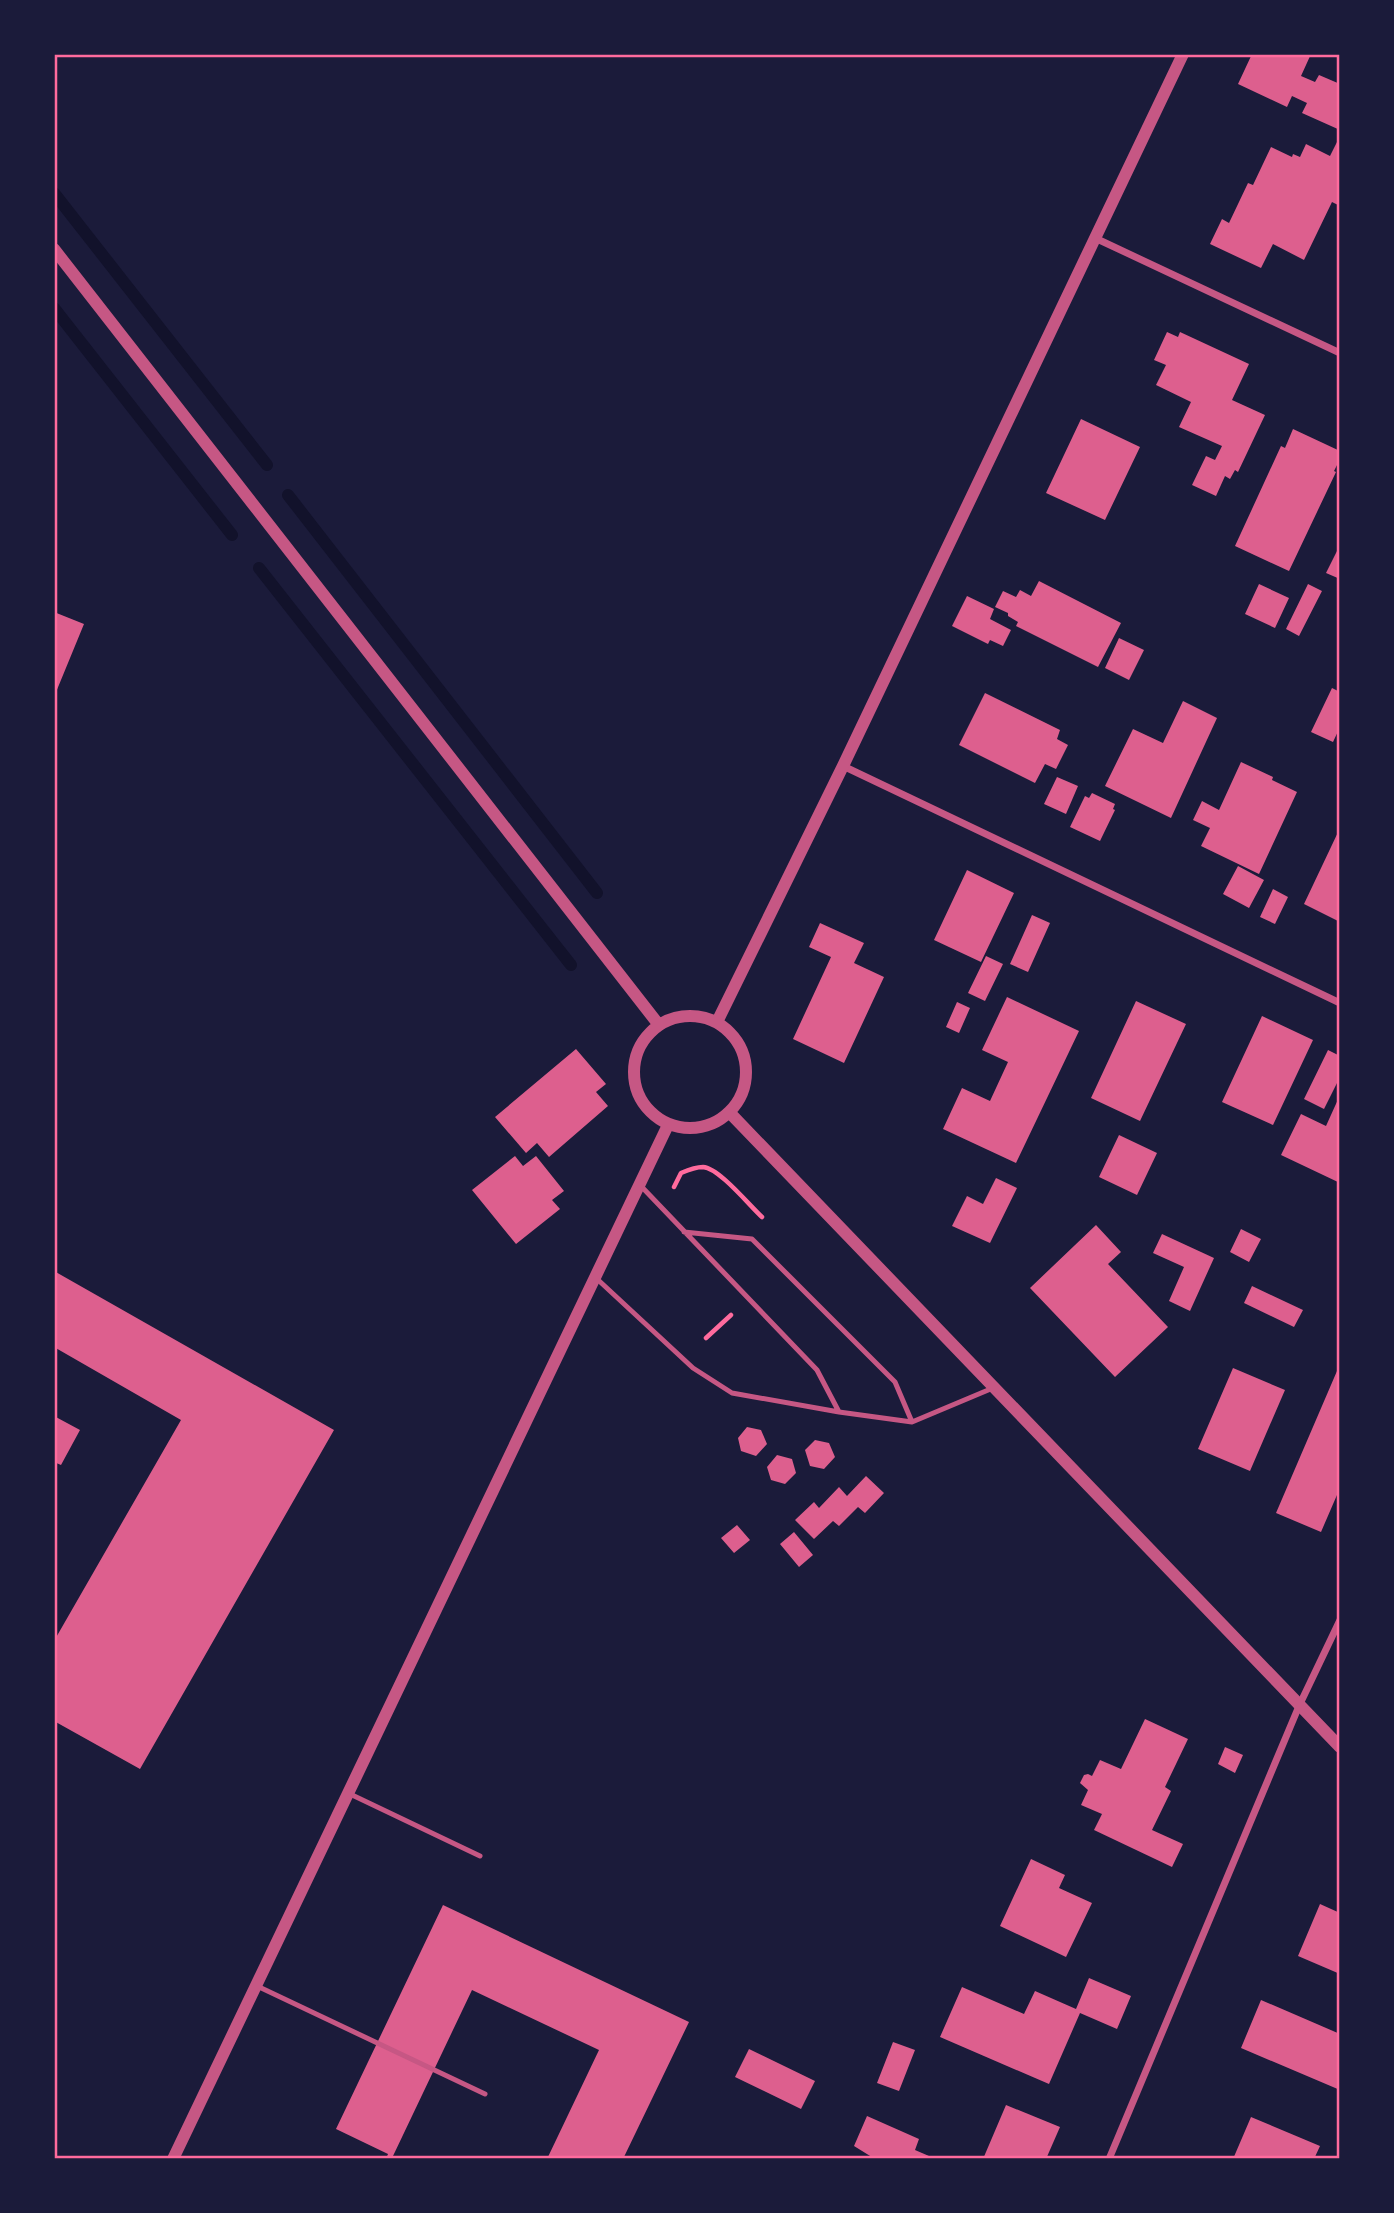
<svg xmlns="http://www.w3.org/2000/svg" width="1394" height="2213" font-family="Mulish,sans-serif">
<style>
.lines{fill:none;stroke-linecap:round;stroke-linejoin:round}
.stream{stroke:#12122b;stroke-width:12}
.building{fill:#dd5f8e}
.path{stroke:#ff6b9d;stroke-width:4.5}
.service{stroke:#c65784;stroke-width:5}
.minor{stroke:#c65784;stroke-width:7}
.tertiary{stroke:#c65784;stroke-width:12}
.neatline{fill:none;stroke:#ff6b9d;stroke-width:2.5}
</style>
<rect width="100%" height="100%" fill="#1b1b3a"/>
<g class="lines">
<path class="stream" d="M54,193l213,272
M54,308l178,227
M288,495l309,398
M259,568l312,397"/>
</g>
<path class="building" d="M1252,54h59l-10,22 14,6 4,-7 21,9v46l-38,-17 5,-10 -15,-7 -5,11 -49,-23z
M1340,136v70l-8,-4 -28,58 -31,-16 -12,24 -51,-24 12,-25 7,4 19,-40 5,2 18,-38 21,10 1,-3 7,3 6,-13 24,12z
M1167,332l11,5 2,-5 69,32 -17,36 33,15 -27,57 -3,-2 -5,9 -5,-3 -9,20 -24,-11 14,-29 9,4 7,-14 -43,-19 12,-25 -35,-17 10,-20 -12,-5z
M1081,419l59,28 -35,73 -59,-27z
M1293,429l47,22v8l-6,12 2,1 -47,99 -54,-25 46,-100 4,2z
M1340,545v34l-14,-6z
M1039,581l82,42 -23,44 -82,-41 2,-4 -10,-6v-3l-13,-6 8,-16 13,6 4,-7 11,6z
M1259,584l30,14 -14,30 -30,-14z
M1308,584l14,7 -23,45 -13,-7z
M967,596l27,13 -4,10 21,11 -8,16 -13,-6 -2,4 -36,-18z
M54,612l30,12 -30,73z
M1119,638l25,12 -15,30 -24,-12z
M1332,688l8,4v35l-7,15 -22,-10z
M985,693l75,37 -3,9 11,6 -12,24 -11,-5 -10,19 -76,-38z
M1183,701l34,17 -46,100 -66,-32 28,-57 30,14z
M1241,762l32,15 -1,3 25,12 -38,82 -58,-28 9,-18 -17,-8 9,-19 17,9z
M1057,777l21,9 -12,28 -22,-10z
M1092,793l23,11 -2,5 2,1 -15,31 -30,-14 15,-31 4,2z
M1340,828v94l-36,-18z
M1238,866l26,14 -15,28 -26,-14z
M967,870l47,23 -33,69 -47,-22z
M1273,889l15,8 -13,27 -15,-7z
M1032,915l18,8 -22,49 -18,-8z
M820,923l44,20 -10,20 30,14 -40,86 -51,-24 38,-82 -22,-10z
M986,956l17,8 -18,37 -17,-8z
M1007,997l72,34 -63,132 -73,-34 19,-41 28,13 18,-39 -26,-12z
M1136,1001l50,23 -46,97 -49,-23z
M957,1002l13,6 -11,25 -13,-6z
M1262,1016l51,24 -40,85 -51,-23z
M576,1049l30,35 -10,8 12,14 -59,51 -12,-14 -11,10 -31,-36z
M1328,1050l12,6v21l-16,32 -20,-10z
M1340,1095v88l-59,-28 20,-41 25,12z
M1119,1135l38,18 -20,42 -38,-18z
M515,1156l8,10 13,-10 28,35 -12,9 8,9 -44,35 -44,-54z
M996,1178l21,10 -27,55 -38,-17 15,-30 16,8z
M1096,1225l25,27 -13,12 60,63 -53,50 -85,-89z
M1241,1229l20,10 -12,23 -19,-10z
M1162,1234l52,24 -24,53 -21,-10 15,-34 -31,-14z
M54,1271l280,159 -194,339 -86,-48v-80l127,-221 -127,-73z
M1252,1286l51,24 -9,17 -50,-24z
M1340,1364v124l-19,44 -45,-19z
M1233,1368l52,22 -35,81 -52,-22z
M54,1416l26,14 -19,35 -7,-3z
M747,1427l14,3 6,14 -11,12 -15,-5 -3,-13z
M815,1440l14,3 6,14 -11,12 -14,-3 -5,-16z
M777,1455l15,4 4,14 -11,11 -14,-4 -4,-13z
M866,1476l18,17 -19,20 -7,-6 -19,19 -6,-5 -19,18 -19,-19 19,-18 5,6 20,-21 8,9z
M737,1525l13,15 -16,13 -13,-15z
M794,1532l19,23 -14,12 -19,-23z
M1145,1719l43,20 -23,48 6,4 -19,39 31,14 -11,23 -78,-37 8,-16 -21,-9 7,-15 -8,-7 4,-8 4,-1 4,2 8,-16 21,9z
M1225,1747l18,8 -8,18 -17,-9z
M1031,1859l34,16 -6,13 33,15 -26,54 -66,-31z
M1320,1904l20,9v61l-42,-18z
M443,1905l246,117 -66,137h-76l52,-109 -127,-60 -79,166 7,3h-14l2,-5 -52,-25z
M1089,1978l42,18 -14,33 -37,-16 -31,71 -109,-47 22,-50 62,27 11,-23 41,18z
M1261,2000l79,34v56l-99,-42z
M893,2042l22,8 -16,41 -22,-8z
M749,2049l66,32 -14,28 -66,-32z
M1006,2105l54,22 -14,32h-63z
M867,2116l52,23 -4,11 21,9h-61l-21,-13z
M1251,2117l69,29 -6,13h-81z"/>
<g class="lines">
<path class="path" d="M674,1187l7,-14c7,-3 14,-6 22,-6 16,1 46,38 59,50
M706,1338l25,-23"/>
<path class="service" d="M639,1184l178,186 22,42
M684,1232l68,7 143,143 17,40
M596,1278l97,90 39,25 107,19 73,10 81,-34
M350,1794l130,62
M257,1986l228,108"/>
<path class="minor" d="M1095,238l245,115
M843,766l497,237
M1109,2159l190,-453 41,-86"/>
<path class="tertiary" d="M54,249l605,776
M634 1072a56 56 0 1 1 112 0a56 56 0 1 1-112 0Z
M717,1022l126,-256 340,-712
M730,1113l610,634
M173,2159l495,-1034"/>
</g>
<rect width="1394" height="2213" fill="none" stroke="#1b1b3a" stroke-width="112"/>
<rect x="56" y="56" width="1282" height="2101" class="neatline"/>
</svg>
